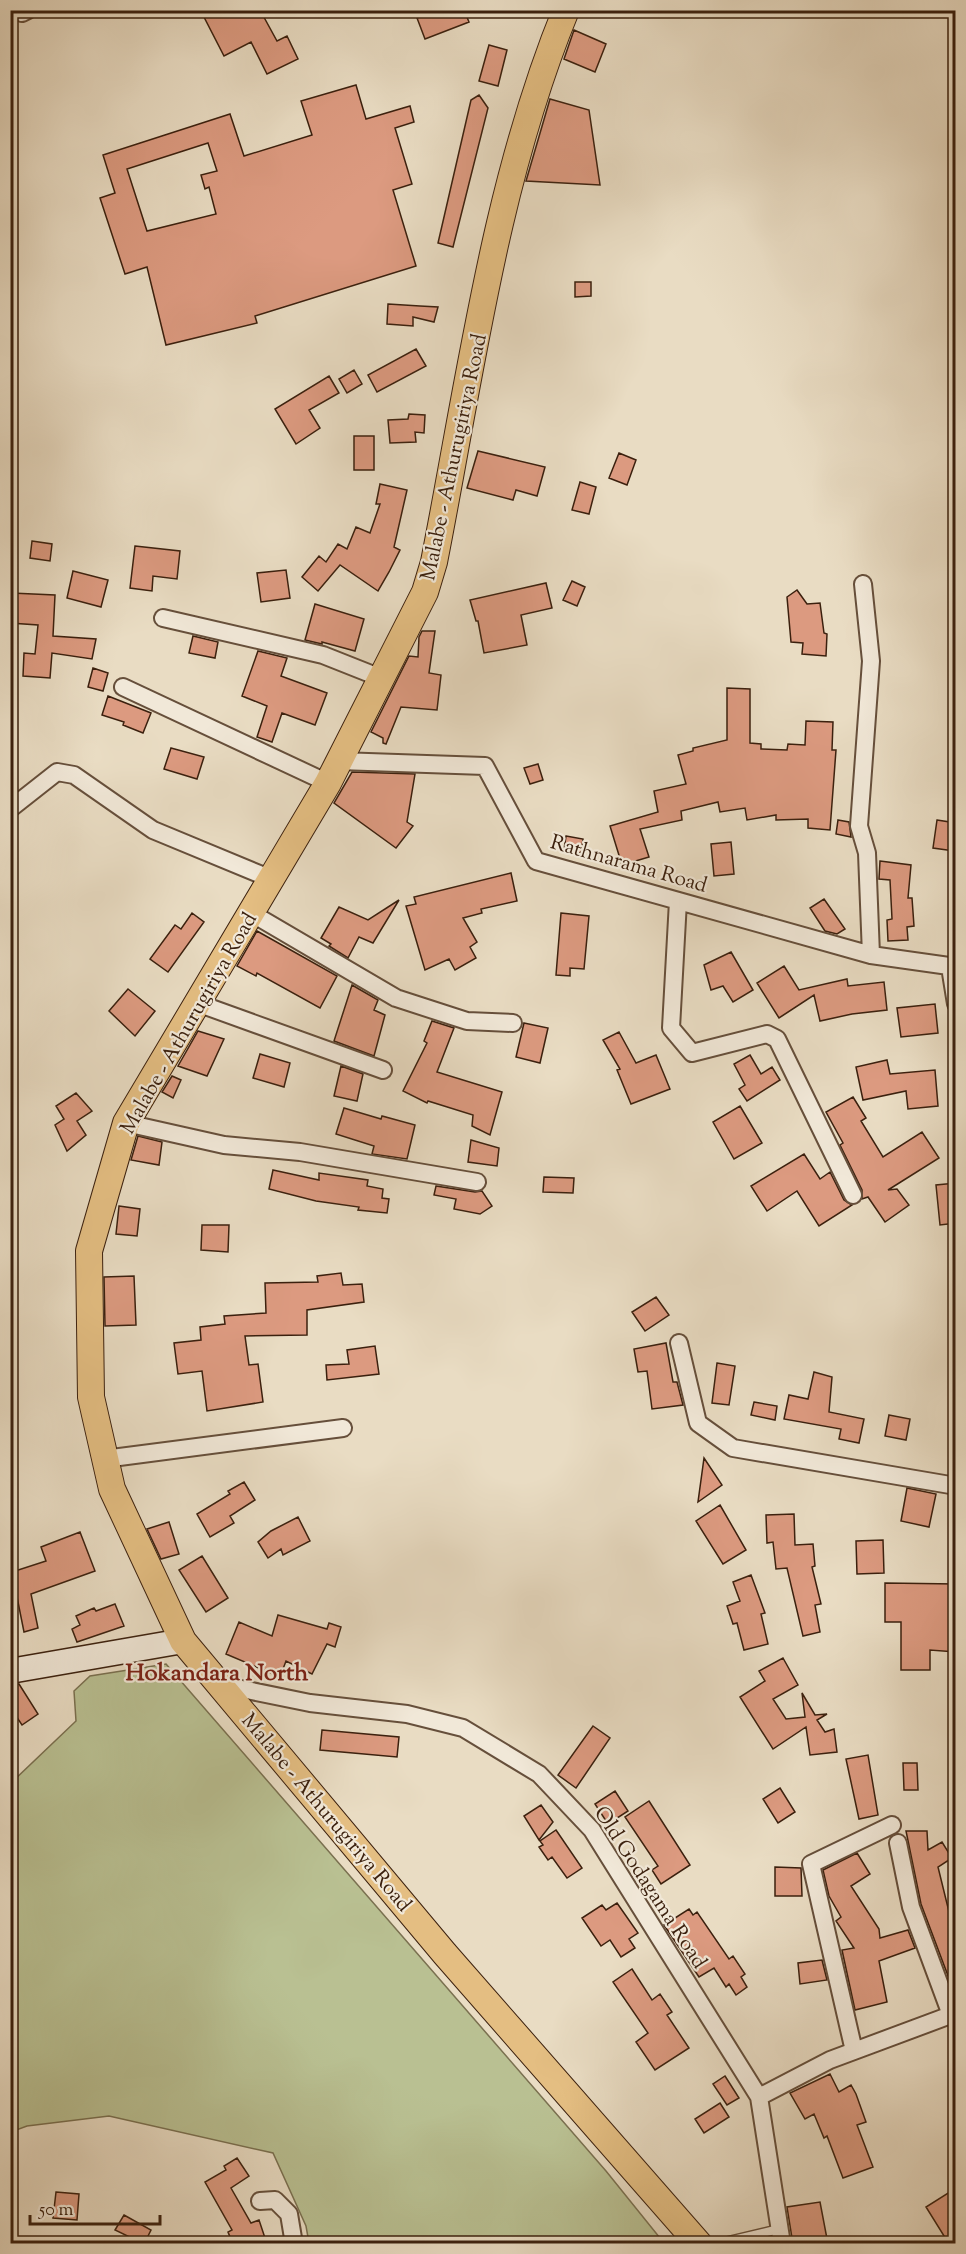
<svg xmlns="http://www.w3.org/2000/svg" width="966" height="2254" font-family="'Sorts Mill Goudy',serif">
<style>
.green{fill:#b9c092;stroke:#7a7050;stroke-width:1.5}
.building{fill:#dc9a80;stroke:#3b200e;stroke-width:1.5;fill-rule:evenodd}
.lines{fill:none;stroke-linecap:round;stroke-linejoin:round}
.lane-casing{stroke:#664f3b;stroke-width:11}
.street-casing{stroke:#664f3b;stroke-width:20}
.secondary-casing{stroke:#3b200e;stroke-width:27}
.primary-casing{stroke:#3b200e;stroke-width:28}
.lane{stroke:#f1e8d8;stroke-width:8}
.street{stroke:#f1e8d8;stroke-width:16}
.secondary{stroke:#f1e8d8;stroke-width:24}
.primary{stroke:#e4be82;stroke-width:26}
.labels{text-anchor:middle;stroke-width:4.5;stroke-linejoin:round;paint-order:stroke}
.street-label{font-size:21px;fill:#3b200e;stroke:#f1e8d8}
.quarter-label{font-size:24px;font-weight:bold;fill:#7a1f14;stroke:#f1e8d8}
</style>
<rect width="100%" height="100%" fill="#e9dcc3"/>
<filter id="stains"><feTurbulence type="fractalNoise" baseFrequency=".00333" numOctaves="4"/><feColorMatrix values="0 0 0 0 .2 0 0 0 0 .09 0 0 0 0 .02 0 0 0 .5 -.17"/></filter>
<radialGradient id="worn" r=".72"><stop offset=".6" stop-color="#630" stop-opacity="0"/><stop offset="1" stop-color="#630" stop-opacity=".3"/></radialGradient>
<path class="green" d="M166,1664l440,507 58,72h-355l-3,-17 -33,-73 -164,-37 -82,10 -16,6v-349l65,-62 -2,-30 16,-15z"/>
<path class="building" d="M218,10h42l17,31 10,-5 11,23 -31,15 -16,-32 -27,14 -20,-39z
M438,10h26l5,12 -44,17 -8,-21z
M574,30l32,14 -11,28 -31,-13z
M489,45l18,5 -9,36 -19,-5z
M356,85l10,34 44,-13 4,16 -19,6 17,56 -19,6 23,76 -161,50 2,7 -91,22 -19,-78 -22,7 -25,-76 15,-5 -12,-38 127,-41 14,42 68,-21 -11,-34zM208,143l9,28 -16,4 4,14 4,-2 7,27 -69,17 -20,-62z
M479,95l9,13 -35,139 -15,-4 33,-143z
M550,99l39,11 11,75 -74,-4z
M575,282h16v14l-16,1z
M388,304l32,2 18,1 -4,15 -21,-5v9l-26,-2z
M416,349l10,17 -49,26 -9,-17z
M354,370l8,14 -15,9 -8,-14z
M329,376l10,17 -30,17 11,18 -24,16 -21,-35z
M409,414l16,1 -1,18 -9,-1 1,10 -26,1 -2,-23 20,-1z
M354,436h20v34h-20z
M478,451l67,16 -8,29 -21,-6 -3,10 -46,-12z
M619,453l17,7 -9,25 -18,-7z
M580,482l16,5 -7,27 -17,-4z
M380,484l27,6 -13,57 6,3 -11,22 -11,19 -38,-26 -22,26 -16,-14 17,-21 7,6 12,-18 9,5 9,-22 14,6 10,-29h-4z
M32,541l20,3 -2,17 -20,-3z
M135,546l45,5 -3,28 -24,-3 -1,15 -22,-3z
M286,570l4,28 -29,4 -4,-29z
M73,571l35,9 -7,27 -34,-9z
M572,581l13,6 -8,19 -14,-6z
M546,583l6,25 -31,7 6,30 -43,8 -6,-32h-2l-6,-21z
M797,590l10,14 13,-1 4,30 3,1 -1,22 -24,-2 1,-11 -12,-1 -4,-45z
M11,593l44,2 -2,41 43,3 -4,20 -40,-6 -2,25 -27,-2 1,-23 11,1 3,-29 -28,-2z
M315,604l49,15 -9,32 -33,-9v2l-17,-4z
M422,631h13l-6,42 12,2 -4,35 -36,-3 -15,37 -3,-1v-5l-12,-6 38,-76 9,1 1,-20z
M193,636l25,6 -3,16 -26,-5z
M258,651l29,7 -6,18 46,17 -12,32 -33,-12 -10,29 -15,-5 10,-31 -25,-10z
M93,668l15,5 -5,18 -15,-4z
M727,688l23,1v54l11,1v5l26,1 1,-6 17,1 1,-24 27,1 -1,28h4l-6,80 -22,-2v-9l-32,1v-5l-29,5 -2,-12 -25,4 -2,-10 -37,9 1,9 -42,9 9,28 -27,8 -12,-39 48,-14 -4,-21 32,-7 -8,-29 15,-4v-3l34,-8z
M108,696l43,17 -8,20 -20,-8 1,-3 -22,-7z
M171,748l33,9 -7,22 -33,-10z
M538,764l5,16 -13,4 -6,-16z
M352,772l63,2 -8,48 6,4 -17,22 -62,-45z
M838,820l11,2 2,15 -15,-3z
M937,820l19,3 -2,28 -21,-3z
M566,836l17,3 -2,14 -17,-3z
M731,842l3,32 -20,2 -3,-32z
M880,861l31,4 -3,33h4l2,28 -7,1 1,13 -20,1 -1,-21 5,-1 -2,-39 -11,-1z
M511,873l6,28 -36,8 1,4 -19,5 14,24 -7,5 6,11 -21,12 -6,-11 -24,11 -19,-64 10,-2 -2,-7z
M824,899l21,30 -8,5 -12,-3 -15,-23z
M399,900l-26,43 -14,-6 -11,21 -19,-12 2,-2 -10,-6 18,-31 29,13z
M192,913l12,9 -36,50 -18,-13 25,-34 6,4z
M561,913l28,3 -5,53 -14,-1v8l-14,-1z
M257,931l80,45 -17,32 -63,-35 -1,3 -19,-10z
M731,952l22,38 -20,12 -10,-16 -12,4 -7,-25z
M784,966l15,24 48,-11 1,7 36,-4 3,28 -35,4 -32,7 -6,-26 -35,23 -22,-35z
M352,985l26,15 -4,10 11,5 -11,41 -40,-15z
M128,989l27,22 -20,25 -26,-25z
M935,1004l3,29 -37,4 -4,-29z
M432,1021l22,7 -17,44 65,20 -12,43 -18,-9 1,-11 -45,-14 -1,2 -24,-12 24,-48 -3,-2z
M524,1023l24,5 -8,35 -24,-6z
M198,1031l26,8 -17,37 -29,-10z
M619,1032l17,31 20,-8 14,34 -39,15 -14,-34 3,-1 -17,-29z
M260,1054l30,9 -6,24 -31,-9z
M750,1055l11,19 11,-7 8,13 -33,21 -8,-12 6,-4 -11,-21z
M887,1060l3,14 45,-4 3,36 -30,3 -2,-18 -43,9 -7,-33z
M341,1066l22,8 -6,27 -23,-5z
M172,1076l9,4 -8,18 -11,-6z
M76,1093l16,18 -15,10 9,14 -19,16 -12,-26 9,-6 -8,-13z
M853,1097l13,21 -5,3 22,36 39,-25 17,26 -51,32 9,-1 12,16 -24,17 -17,-25 -6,2v-9l-22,-45 3,-2 -17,-31z
M740,1106l22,37 -28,16 -21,-37z
M344,1108l37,11 1,-3 33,9 -8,34 -35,-5 2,-8 -38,-12z
M138,1136l24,6 -3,23 -28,-5z
M471,1140l28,8 -2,18 -29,-4z
M804,1154l16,25 10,-7 14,28 8,5 -33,21 -22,-35 -30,20 -16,-25z
M273,1170l46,10v-7l49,7 -1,6 16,3 -1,9 7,1 -2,14 -29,-3 1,-3 -43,-6 -47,-12z
M544,1177l30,1 -1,15 -30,-1z
M956,1183v40l-16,2 -4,-40z
M436,1186l39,6 7,-1 10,15 -12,8 -26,-5 2,-10 -22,-4z
M119,1206l21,3 -3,27 -21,-2z
M202,1225h27l-1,27 -27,-2z
M341,1273l2,12 19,-1 2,18 -57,8v25l-62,1 4,29 9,-1 5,38 -56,9 -5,-40 -24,3 -4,-31 27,-3 -1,-13 25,-3 -1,-8 42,-3 -1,-30 53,-1 -1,-6z
M134,1276l2,49 -31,1 -1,-49z
M656,1297l13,18 -24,16 -13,-19z
M666,1343l7,39h4l6,23 -31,4 -5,-38 -9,1 -4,-23z
M375,1346l4,28 -52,6 -1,-15 23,-1 -2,-14z
M717,1363l18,3 -6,39 -17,-2z
M814,1372l18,5 -3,35 35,7 -5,24 -20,-4 2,-10 -57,-10 5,-24 19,4z
M754,1402l23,4 -2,14 -24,-5z
M889,1415l21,4 -4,21 -21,-4z
M704,1458l18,27 -24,17z
M244,1482l11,18 -25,16 4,7 -24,14 -13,-23 33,-20 -2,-3z
M907,1488l29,6 -7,33 -28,-6z
M720,1505l26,45 -23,14 -27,-43z
M794,1514l1,31 18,-1 2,22 -3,1 9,37 -6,1 5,27 -17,4 -16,-68 -11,1 -3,-27 -6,1 -1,-28z
M298,1517l12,24 -27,14 -2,-6 -13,9 -10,-16 13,-11z
M169,1522l10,32 -18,5 -14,-30z
M80,1532l15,39 -64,23 7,34 -14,4 -12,-60 34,-11 -5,-14z
M883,1540l1,33 -27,1 -1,-33z
M202,1556l26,42 -22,14 -27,-42z
M751,1575l14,38 -4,1 7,30 -24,6 -7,-27 -4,1 -6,-18 13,-5 -7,-19z
M885,1583l71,1v68l-26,-2v20h-29v-48h-16z
M115,1604l9,22 -47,16 -5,-13 8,-4 -4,-9 18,-8 2,3z
M278,1615l49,14 2,-6 12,4 -6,20 -8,-3 -15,30 -26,-13 -6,16 -54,-23 13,-32 33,14z
M783,1658l15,27 -25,14 13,20 19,-2 -3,-24 13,22 12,-1 -10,6 8,12 9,-3 3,23 -27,3 -4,-28 -33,22 -33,-52 25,-16 -6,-10z
M19,1684l19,30 -16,11 -12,-18v-22z
M593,1726l17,12 -34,50 -18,-13z
M322,1730l77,7 -2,20 -77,-7z
M868,1755l10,60 -19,4 -13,-60z
M903,1763h14l1,27h-14z
M780,1788l15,24 -17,11 -15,-24z
M615,1791l13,20 -20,13 -13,-20z
M649,1801l41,64 -29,19 -9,-14 6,-4 -33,-49z
M541,1805l12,17 -14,18 -15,-24z
M556,1830l26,38 -15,10 -15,-21 -4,3 -9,-13 4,-2 -3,-4z
M906,1831h21l1,19 14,-8 10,16 -14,9 12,49 6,-1v82l-35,-93z
M857,1853l13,21 -19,12 28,43 1,9 28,-8 7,18 -36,13 8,41 -32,8 -13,-60 12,-2 -18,-27 5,-4 -12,-21 -6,-26z
M775,1867l26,1 1,28h-27z
M617,1903l21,30 -9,6 6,9 -14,9 -11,-17 -9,6 -19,-28 20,-13 4,5z
M689,1909l4,6 4,-3 32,47 4,-3 12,18 -4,3 6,10 -11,8 -7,-11 -3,3 -12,-19 -15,9 -35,-52z
M822,1960l5,20 -27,4 -2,-21z
M632,1969l20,31 8,-6 12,18 -5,3 22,33 -34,22 -19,-28 12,-9 -35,-51z
M830,2074l9,18 12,-7 5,9 10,28 -9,3 16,42 -30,11 -16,-42 -3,2 -10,-24 -9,5 -15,-26z
M725,2076l14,22 -12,7 -14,-21z
M720,2103l9,14 -25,16 -9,-14z
M237,2158l12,18 -18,12 20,35 8,-3 8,24h-34l-5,-12 4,-2 -27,-48 21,-12 -2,-4z
M956,2188v56h-7l-23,-37z
M56,2192l23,2 -2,26 -24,-2z
M820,2202l8,42h-35l-6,-37z
M124,2215l27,15 -7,14 -29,-14z"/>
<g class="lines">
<defs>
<path id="lane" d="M716,2244l63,-15"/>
<path id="street" d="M21,10l1,3 6,-3
M863,584l8,77 -12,165 8,27 4,102
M163,618l160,37 58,23
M123,687l205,96
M339,761l146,5 51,95 335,94 85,12
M10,809l47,-37 17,3 79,55 116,48
M678,901l-7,127 21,25 75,-19 10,5 76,156
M251,913l145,85 71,23 46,2
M950,967l6,37
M197,1003l186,67
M126,1123l98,22 76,7 177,30
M679,1343l19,80 35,25 223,38
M104,1459l239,-31
M222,1685l88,18 97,11 56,14 76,46 53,56 167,267 23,147
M898,1843l13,64 40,108
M854,2051l-43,-187 81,-39
M759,2097l71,-37 126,-47
M260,2201l15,-1 14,14 5,30"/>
<path id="secondary" d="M10,1671l173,-30"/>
<path id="primary" d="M566,10c-71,173 -96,369 -132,552l-9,30 -97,191 -202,340 -37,128 2,146 21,92 71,152 262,313 254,290"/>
</defs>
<use href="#lane" class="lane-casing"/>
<use href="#street" class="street-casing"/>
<use href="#secondary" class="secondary-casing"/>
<use href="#primary" class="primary-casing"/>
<use href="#lane" class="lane"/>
<use href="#street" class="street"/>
<use href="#secondary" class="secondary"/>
<use href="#primary" class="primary"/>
</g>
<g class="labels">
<g class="street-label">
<text transform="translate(453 457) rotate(-78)" y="7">Malabe - Athurugiriya Road</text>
<text transform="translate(629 863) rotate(16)" y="7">Rathnarama Road</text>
<text transform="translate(188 1023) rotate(-60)" y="7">Malabe - Athurugiriya Road</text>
<text transform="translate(327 1812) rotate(50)" y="7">Malabe - Athurugiriya Road</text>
<text transform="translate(651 1887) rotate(57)" y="7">Old Godagama Road</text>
</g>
<g class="quarter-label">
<text x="217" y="1680">Hokandara North</text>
</g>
</g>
<rect width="966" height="2254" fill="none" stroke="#e9dcc3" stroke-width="36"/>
<rect x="12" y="12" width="942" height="2230" fill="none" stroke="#3b200e" stroke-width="3"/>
<rect x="18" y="18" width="930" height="2218" fill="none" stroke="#3b200e" stroke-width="1.5"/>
<path d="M30 2215v9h130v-9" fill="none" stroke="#3b200e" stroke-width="3"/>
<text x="39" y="2215" font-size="18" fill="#3b200e" stroke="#f1e8d8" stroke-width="4.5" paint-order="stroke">50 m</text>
<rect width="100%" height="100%" filter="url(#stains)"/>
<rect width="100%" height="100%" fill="url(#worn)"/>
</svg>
